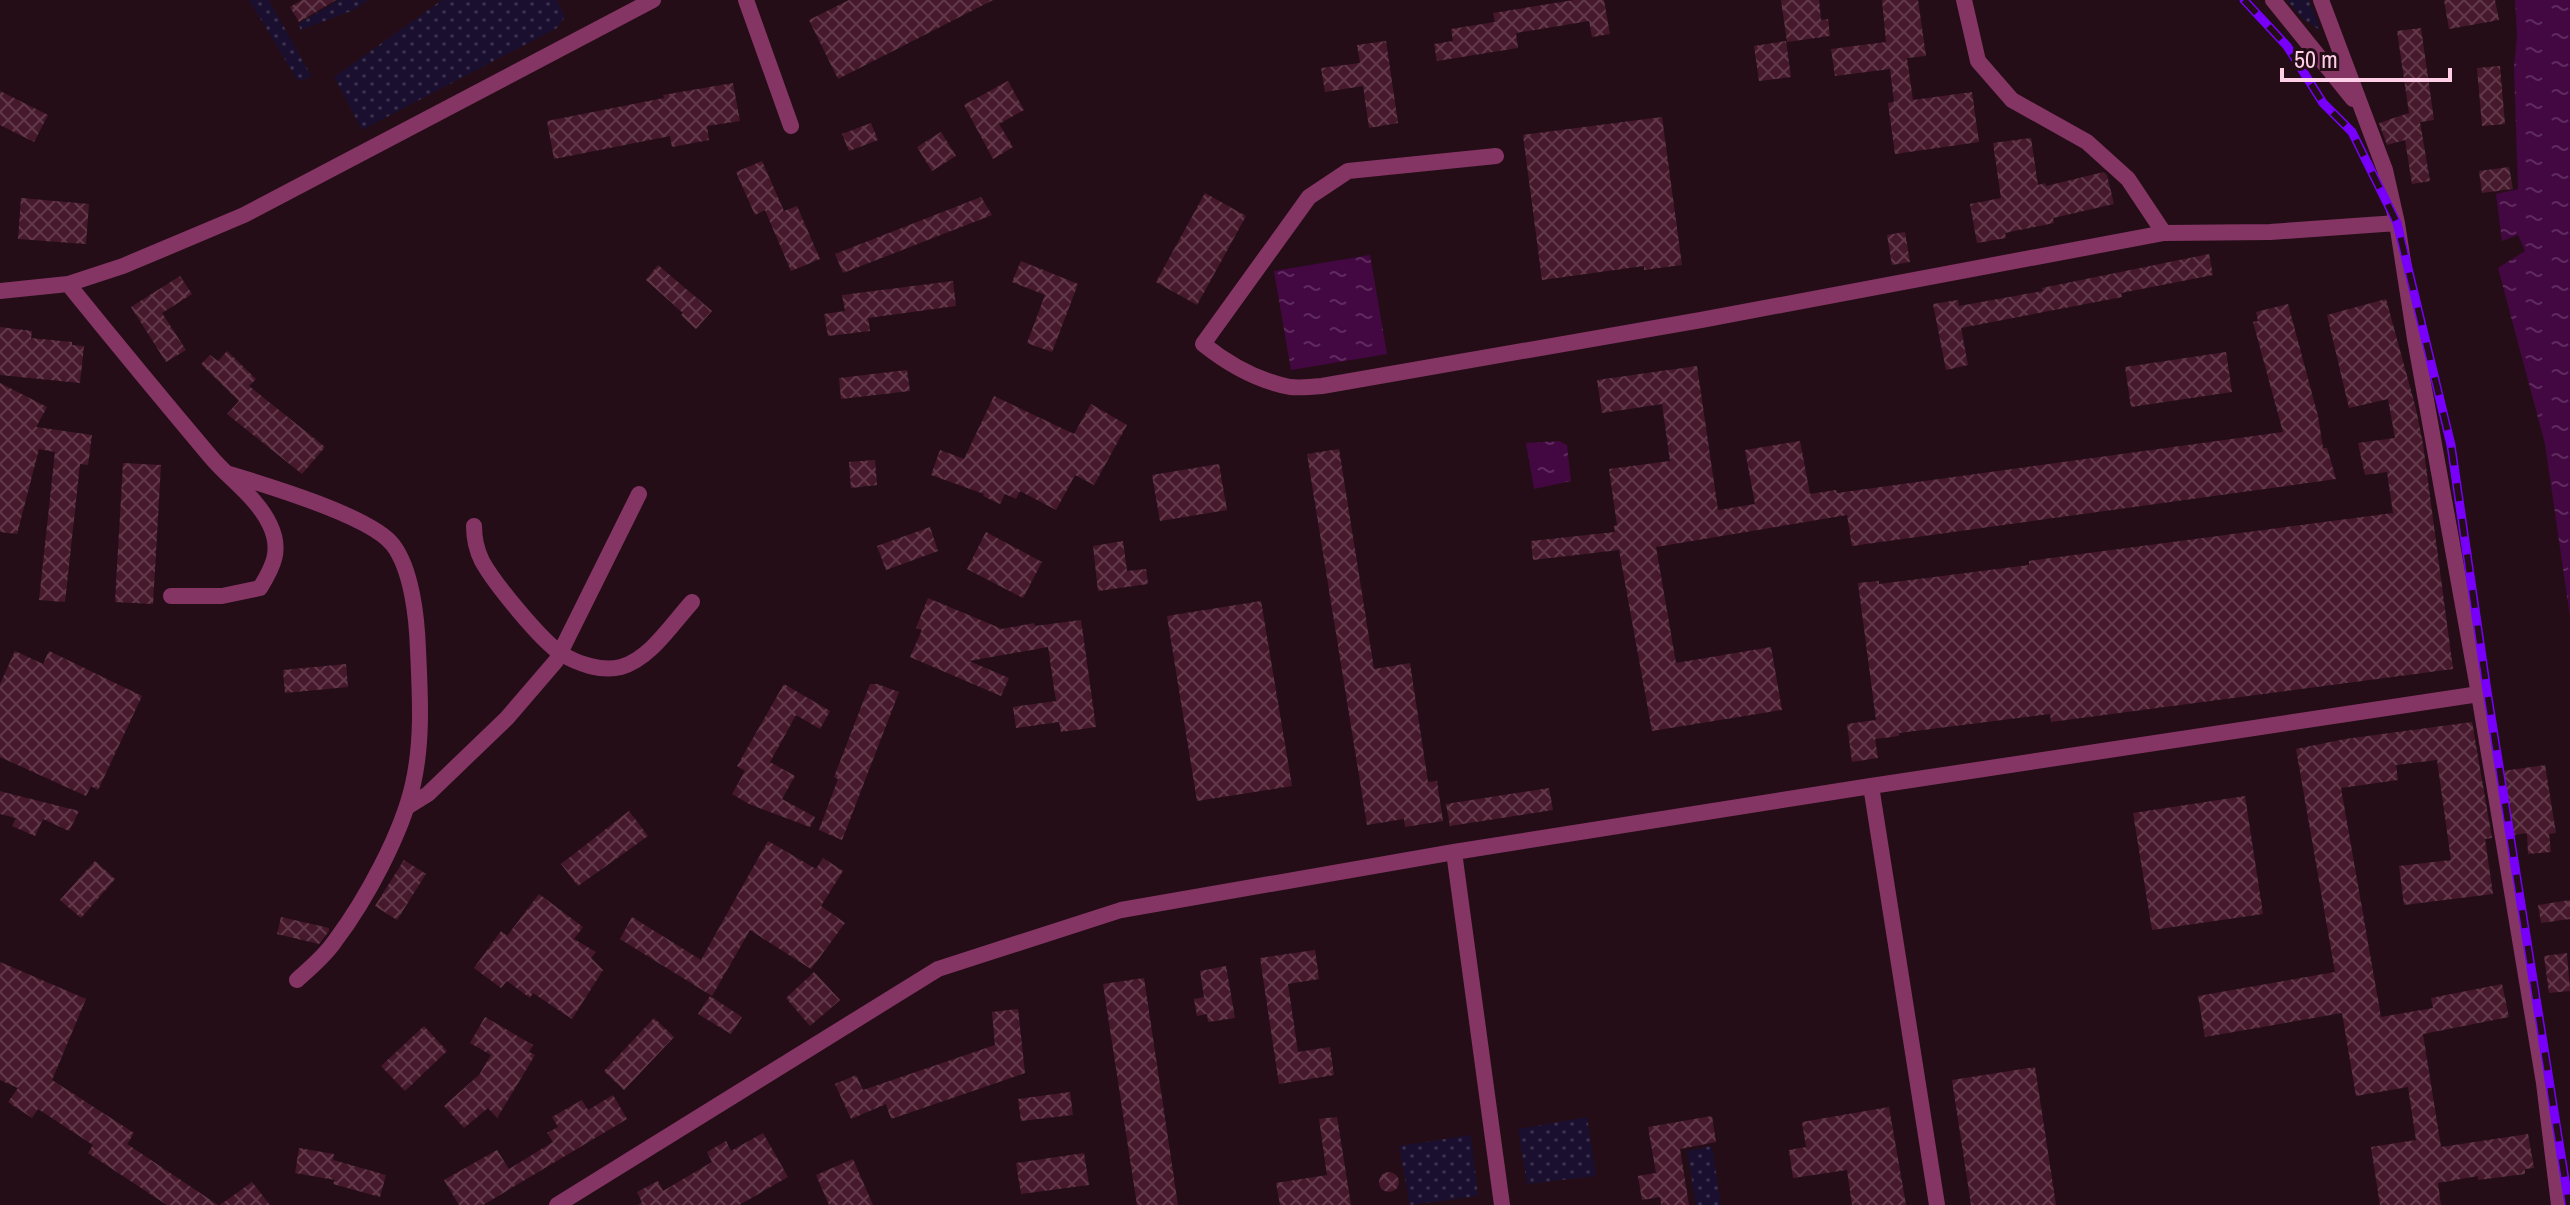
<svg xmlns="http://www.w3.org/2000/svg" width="2570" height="1205" font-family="'Archivo Narrow',sans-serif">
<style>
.grass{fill:url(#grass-dots)}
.water{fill:url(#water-ripples)}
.building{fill:url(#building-cross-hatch)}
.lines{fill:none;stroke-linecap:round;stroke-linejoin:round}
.street{stroke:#853564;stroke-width:16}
.rail-casing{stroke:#7800fa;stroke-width:9}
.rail{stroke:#240d17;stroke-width:6;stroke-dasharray:18;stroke-linecap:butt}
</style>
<defs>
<pattern id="grass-dots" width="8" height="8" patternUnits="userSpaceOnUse" patternTransform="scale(2)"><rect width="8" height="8" fill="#1a0f2e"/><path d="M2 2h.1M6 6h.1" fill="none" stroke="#3c314c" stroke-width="1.8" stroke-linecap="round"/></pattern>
<pattern id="water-ripples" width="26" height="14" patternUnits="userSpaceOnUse" patternTransform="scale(2)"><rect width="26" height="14" fill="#430742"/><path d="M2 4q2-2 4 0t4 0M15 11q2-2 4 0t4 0" fill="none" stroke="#5f2a5d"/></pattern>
<pattern id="building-cross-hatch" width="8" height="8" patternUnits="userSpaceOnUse" patternTransform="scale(2)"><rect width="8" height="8" fill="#46182b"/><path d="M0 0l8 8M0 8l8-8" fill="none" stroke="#62394a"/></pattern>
</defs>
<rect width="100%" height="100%" fill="#240d17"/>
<path class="grass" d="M249,0h20l43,77 -14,4z
M339,0h29l-14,10 -53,20 -3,-6z
M442,0h115l8,17 -8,11 -195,102 -28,-53z
M2287,0h22l12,31 -19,-13z
M1587,1117l9,59 -69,8 -9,-55z
M1471,1135l7,61 -68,9 -11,-59z
M1712,1146l9,59h-25l-9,-54z"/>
<path class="water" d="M2515,0h55v617l-25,-173 -47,-176 27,-17 -7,-16 -16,6 -6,-47 22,-5 -4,-121 3,-32z
M1370,255l17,99 -96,16 -17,-99z
M1559,441l8,4 4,36 -37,8 -8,-46z"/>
<path class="building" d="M302,0h34l-37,22 -9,-15z
M849,0h144l-155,79 -29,-59z
M1574,0h30l6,34 -18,3 -3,-16 -73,12 2,15 -81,13 -3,-17 19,-3 -2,-12 44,-7 -2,-9z
M1781,0h38l2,20 7,-1 2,17 -43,6z
M1882,0h36l8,56 -19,2 6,42 59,-8 7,50 -84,12 -7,-51 6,-1 -4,-33 -55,7 -4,-27 55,-7z
M2444,0h51l4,20 -50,9z
M2421,28l13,92 -14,2 10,59 -18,3 -7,-44 -18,5 -8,-22 30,-10 -12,-82z
M1386,41l12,82 -29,5 -6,-42 -38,6 -4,-24 39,-5 -3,-18z
M1786,41l5,36 -32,4 -5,-35z
M2500,66l5,58 -23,2 -5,-58z
M1008,81l16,29 -25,14 14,23 -20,12 -29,-54z
M733,83l7,38 -33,5 2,14 -37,7 -2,-11 -116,23 -7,-38 117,-23 -1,-3z
M0,91l48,24 -14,27 -34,-17z
M1662,117l20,148 -38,5v-4l-102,14 -19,-145z
M871,123l7,17 -29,11 -7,-17z
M941,132l15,24 -24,15 -15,-24z
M2031,138l7,47 7,-2 1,3 58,-14 3,3 7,29 -61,14 1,5 -49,10 1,5 -29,5 -7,-39 31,-6 -8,-55z
M762,161l22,50 13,-5 23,53 -29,12 -26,-61 -10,5 -19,-43z
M2509,167l4,22 -31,4 -3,-22z
M1205,193l41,23 -49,89 -41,-23z
M981,197l11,18 -149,58 -8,-19z
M21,198l68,6 -3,40 -68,-5z
M1905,232l5,30 -18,3 -5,-30z
M2209,254l4,21 -92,18 1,4 -161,31 7,37 -22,5 -13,-66 25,-4 1,6 84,-15 -1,-3z
M1021,261l57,23 -26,68 -25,-9 18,-48 -33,-13z
M658,265l54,46 -16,18 -15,-14 2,-2 -37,-33z
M180,276l12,18 -30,19 24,37 -20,12 -35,-55z
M953,281l3,25 -88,12 2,13 -42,5 -4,-22 21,-3 -3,-16z
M2386,299l30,110 7,35 30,225 -402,53 -1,-8 -151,19v3l-24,3 3,19 -26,4 -5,-38 29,-4 -18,-137 21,-2v3l150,-19v-4l364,-48 -6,-41 -22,3 -7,-32 37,-5 -7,-39 -39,9 -22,-93z
M2288,304l30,112 5,32h4l9,31 -484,67 -5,-31 -191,32 20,116 95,-16 11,63 -130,21 -33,-181 -86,10 -2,-19 84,-9 -1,-6 3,-1 -8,-56 61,-8 -8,-57 -60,9 -5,-33 100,-14 21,144 37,-6 -10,-54 55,-9 10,53 26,-4 1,3 446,-61 -30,-110 5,-1 -2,-9z
M0,327l32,4 -1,7 41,4v3l12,1 -4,37 -80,-8z
M227,351l29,28 -7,7 76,61 -23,27 -75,-60 12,-13 -38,-37 9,-9 8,6z
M2226,352l6,40 -101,15 -6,-40z
M907,370l3,21 -69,8 -2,-21z
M0,383l47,24 -11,20 56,8 -4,30 -8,-1 -15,138 -26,-2 16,-148 -16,-3 -22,85 -17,-2z
M994,396l80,38 17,-30 36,21 -33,60 -19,-10 -19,35 -36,-19 -4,8 -11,-5 -5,10 -17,-8 1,-2 -53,-19 9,-25 24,9z
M1339,449l35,220 36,-6 18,119 9,-1 6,40 -38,6 -1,-8 -37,6 -60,-371z
M875,460l2,25 -26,3 -2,-26z
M123,463l38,2 -8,139 -38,-2z
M1219,464l8,46 -67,11 -8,-46z
M930,527l8,24 -52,19 -9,-24z
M986,532l56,30 -19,36 -56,-29z
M1123,541l4,30 19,-2 2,15 -50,7 -5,-45z
M928,598l74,31 32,-6 1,3 46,-6 15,107 -35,5 -2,-10 -43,6 -3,-21 43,-6 -8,-54 -79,14 40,17 -8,18 -91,-39 12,-27 -6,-2z
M1261,601l31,185 -95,15 -30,-185z
M15,651l28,13 6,-13 93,45 -44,94 -7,-4 -5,10 -86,-39v-73z
M346,664l2,23 -63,6 -2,-23z
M784,684l46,27 -10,18 -24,-14 -26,47 25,14 -13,23 33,18 -5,10 -61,-23 -17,-10 13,-23 -8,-5z
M870,684h7l22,8 -57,148 -23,-10 19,-51 -4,-2z
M2472,722l20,116 -7,1 8,55 -89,11 -5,-39 52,-6 -14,-100 -41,5 2,15 -57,8 40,229 52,-9 -2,-10 71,-14 7,33 -86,17 18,113 87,-13 6,34 -9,1v5l-47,6v-4l-40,7 3,22h-61l-9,-58 45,-7 -8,-53 -52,9 -14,-83 -137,24 -7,-41 137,-24 -39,-223 49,-10z
M2545,765l11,68 -7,1 2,18 -23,2 -1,-21 -13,2 -11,-64z
M1549,788l4,22 -103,16 -4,-22z
M0,791l7,2 72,18 -10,20 -26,-12 -8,17 -23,-10 4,-8 -16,-4z
M2245,796l18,118 -111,16 -19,-117z
M629,811l19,25 -70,50 -17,-22z
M768,841l48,28 7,-11 20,13 -22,35 24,17 -34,46 -61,-39 -38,66 -92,-57 12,-22 69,43z
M404,860l22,14 -29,46 -22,-14z
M95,861l20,18 -34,39 -21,-18z
M539,894l44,33 -9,12 22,13 -5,6 12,12 -31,49 -39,-26 -3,5 -23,-17 -6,7 -27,-20 27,-37 6,5z
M2570,900v19l-29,4 -3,-18z
M281,917l48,11v3l-10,13 -42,-10z
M1315,950l4,29 -31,5 10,68 32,-5 4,28 -55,9 -19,-126z
M2567,953l3,38 -21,2 -5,-37z
M0,962l86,37 -34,81 82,53 -7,11 91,61h-51l-79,-52 5,-8 -55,-36 -6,9 -24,-16 10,-14 -18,-8z
M1226,966l9,52 -27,4 -1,-8 -10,2 -3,-17 10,-2 -4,-26z
M814,972l26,28 -30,26 -24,-28z
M1144,978l34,227h-41l-34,-221z
M710,996l32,21 -11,17 -33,-20z
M1018,1009l7,64 -134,46 -5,-15 -35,15 -16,-35 21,-9 7,15 132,-45 -3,-33z
M485,1017l48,28 -4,7 6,3 -38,63 -9,-10 -24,20 -20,-22 35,-31 12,-20 -21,-12z
M654,1018l20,19 -50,53 -20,-19z
M424,1026l23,25 -42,40 -24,-25z
M2035,1067l21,138h-85l-19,-125z
M1070,1092l3,23 -52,6 -3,-22z
M613,1095l14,24 -144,86h-24l-15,-25 53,-30 12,19 44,-27 -6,-9 11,-6 -6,-10 30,-17 6,10z
M1889,1107l17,98h-54l-5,-35 -54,8 -4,-28 17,-3 -4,-25z
M1712,1116l4,26 -36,7 9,56h-28l-1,-8 -18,3 -4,-24 18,-3 -8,-46z
M1337,1117l14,88h-71l-4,-22 51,-8 -8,-56z
M763,1133l25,44 -49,28h-101l4,-3 -5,-10 21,-11 5,10 49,-29 -5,-10 19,-11 5,10z
M299,1148l35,6 -1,6 53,15 -6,22 -47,-13 2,-4 -40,-7z
M1084,1153l5,32 -68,9 -5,-31z
M853,1159l20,46h-44l-13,-30z
M1379 1182a10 10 0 1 1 20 0a10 10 0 1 1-20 0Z
M252,1182l18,23h-50z"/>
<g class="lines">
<path class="street" d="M746,0l45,126
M1964,0l14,61 34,39 75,42 41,37 36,54 106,-1 127,-9
M2273,0l80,99
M2321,0l64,170 12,53 18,116 64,355 65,389 15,122
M1496,156l-148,15 -39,26 -106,147c25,20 56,37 87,43 10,1 22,0 32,-1l379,-66 463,-87
M68,284c47,58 94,115 142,172 19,23 47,41 60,69 12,25 3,42 -10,63l-38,8h-51
M0,291l68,-7 55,-18 121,-51 409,-215
M226,473c37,11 145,43 167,72 19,25 24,74 25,105 2,44 5,90 -5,134 -11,49 -47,116 -78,157 -10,15 -25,27 -38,39
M474,526c0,12 3,25 8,35 12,22 60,81 80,93 16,10 40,18 59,13 29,-8 51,-43 71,-65
M1871,786l66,419
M407,807l21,-13 79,-76 49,-57 83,-167
M1454,852l48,353
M557,1205l381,-236 183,-59 333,-58 417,-66 608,-92"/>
<defs>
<path id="rail" d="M2244,0l43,46 36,57 29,29 45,91 54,222 36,246 82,514"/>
</defs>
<use href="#rail" class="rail-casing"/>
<use href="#rail" class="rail"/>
</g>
<path d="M2282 68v12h168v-12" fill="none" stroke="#ffcfe7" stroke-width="4"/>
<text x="2294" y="68" font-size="24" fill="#ffcfe7" stroke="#240d17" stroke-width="6" paint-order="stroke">50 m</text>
</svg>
